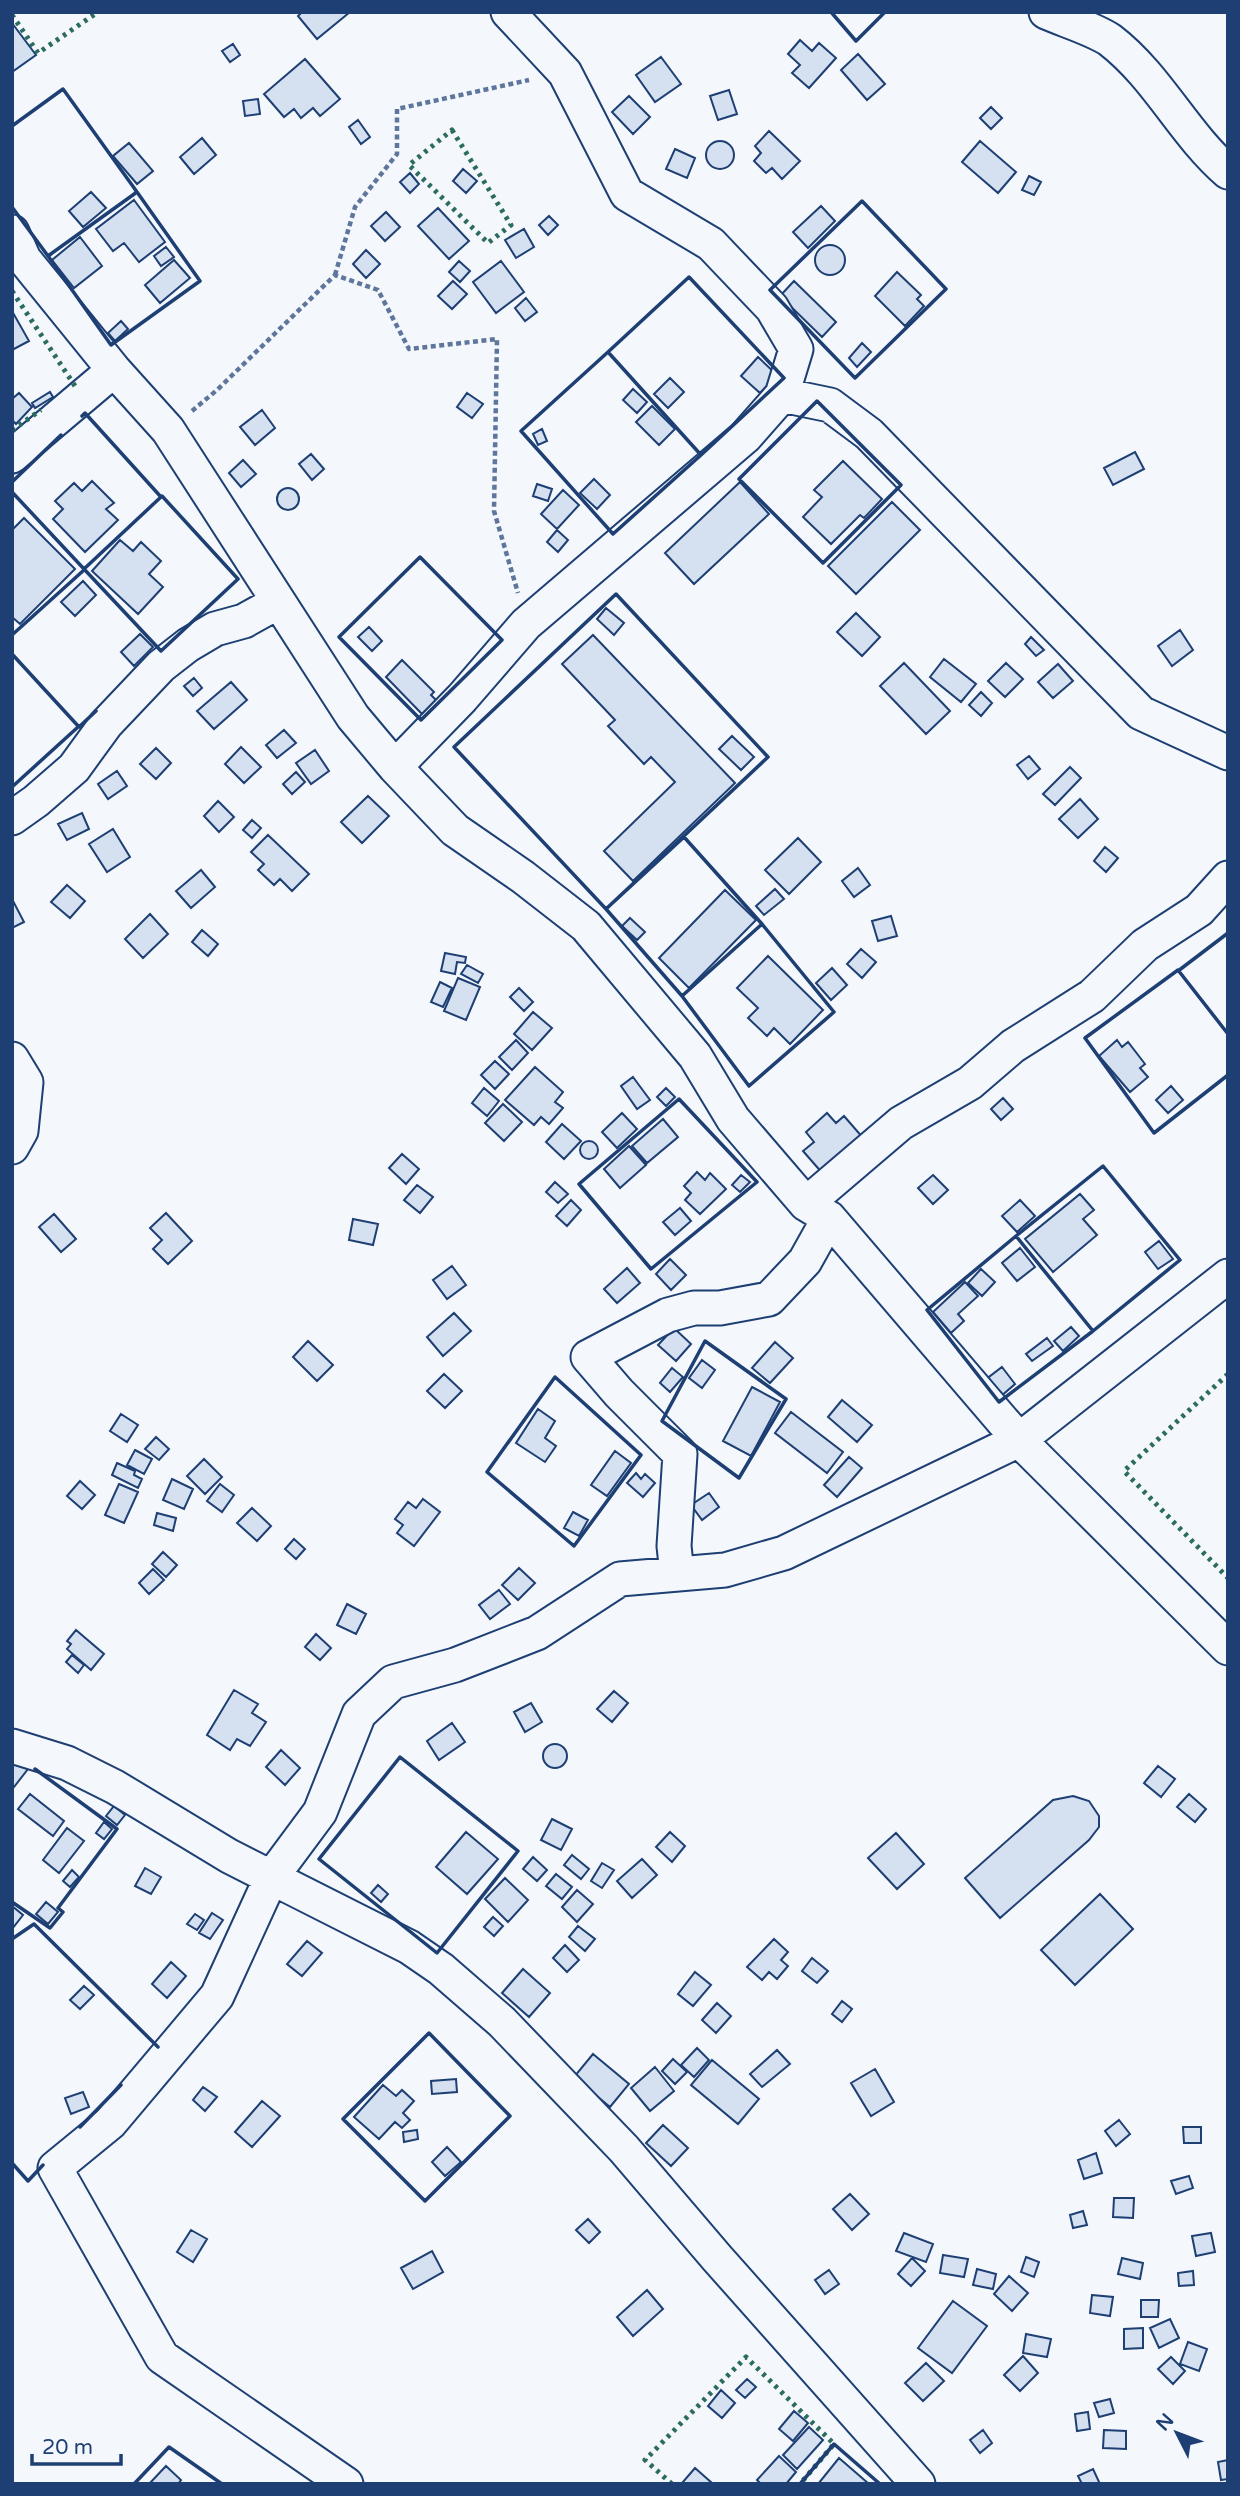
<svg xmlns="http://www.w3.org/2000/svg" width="1240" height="2496" font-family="'Varela Round',sans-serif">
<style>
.building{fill:#d5e0f0;stroke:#1d3f73;stroke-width:2}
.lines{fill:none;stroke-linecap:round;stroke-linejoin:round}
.minor-casing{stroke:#1d3f73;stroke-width:37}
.path{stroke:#5e769c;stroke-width:4.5;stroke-dasharray:5 3.5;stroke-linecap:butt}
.minor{stroke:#f4f7fb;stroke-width:33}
.hedge{stroke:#2c6c60;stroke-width:5;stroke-dasharray:3.5 5;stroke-linecap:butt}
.wall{stroke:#1d3f73;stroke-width:3.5}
</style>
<rect width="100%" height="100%" fill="#f4f7fb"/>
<path class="building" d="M302,12h48l-33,27 -19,-23z
M12,23l24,32 -24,17z
M800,40l12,11 7,-8 17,15 -27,30 -17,-15 8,-8 -12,-11z
M233,44l7,11 -10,7 -8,-11z
M858,54l27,30 -18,16 -26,-30z
M661,57l20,27 -26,18 -19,-27z
M305,59l35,40 -20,17 -7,-8 -12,10 -7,-9 -10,8 -20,-23z
M729,90l8,24 -19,6 -8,-24z
M629,96l21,21 -17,17 -21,-22z
M258,99l2,15 -15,2 -2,-15z
M991,107l11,11 -11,11 -11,-11z
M358,120l12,17 -9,7 -12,-17z
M769,131l31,30 -18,18 -10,-11 -6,5 -12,-12 7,-8 -6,-7z
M202,138l14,17 -22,19 -14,-17z
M980,141l36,31 -18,21 -36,-31z
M706 155a14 14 0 1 1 28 0a14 14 0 1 1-28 0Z
M129,143l24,28 -16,13 -24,-28z
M675,149l20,9 -8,20 -21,-9z
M463,169l14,12 -11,12 -13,-12z
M410,173l9,11 -9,9 -10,-11z
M1029,176l12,6 -7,13 -12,-5z
M91,192l15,16 -23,19 -14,-16z
M134,200l31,42 -26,20 -15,-19 -11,8 -17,-22z
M821,206l14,15 -27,27 -15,-16z
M438,208l31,33 -20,18 -31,-33z
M386,212l14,15 -15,14 -14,-15z
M549,216l9,9 -10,10 -9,-10z
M524,229l10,18 -18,11 -11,-18z
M80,237l22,29 -28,22 -22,-28z
M815 260a15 15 0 1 1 30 0a15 15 0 1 1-30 0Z
M166,247l8,10 -13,9 -7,-10z
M366,250l14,14 -14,14 -13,-14z
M174,260l16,18 -30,25 -15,-18z
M459,261l11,10 -10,11 -11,-10z
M501,261l23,31 -28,21 -23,-31z
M897,272l24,23 -4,4 7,7 -19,20 -30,-30z
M453,281l14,13 -15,15 -14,-13z
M794,281l42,41 -14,15 -42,-41z
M526,298l11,14 -12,9 -10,-13z
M12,311l17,30 -17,9z
M121,321l7,8 -13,12 -7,-8z
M862,343l9,9 -14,15 -8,-9z
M758,357l19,18 -17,18 -19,-17z
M670,378l14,14 -16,16 -14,-14z
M633,389l14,13 -10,11 -14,-13z
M50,392l3,5 -18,11 -3,-5z
M19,393l13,14 -16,17 -4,-4v-21z
M467,393l16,11 -11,14 -15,-11z
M652,406l23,23 -16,16 -23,-23z
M262,410l13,18 -20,17 -15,-18z
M542,429l5,12 -9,4 -5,-11z
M1135,452l9,17 -31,16 -9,-17z
M311,454l13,15 -12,11 -13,-16z
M243,460l13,14 -15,13 -12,-14z
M843,461l39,38 -18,19 -4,-3 -29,29 -28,-27 19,-20 -8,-7z
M594,479l16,16 -13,14 -17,-16z
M92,481l22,22 -8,6 12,11 -33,32 -32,-33 10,-10 -8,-8 19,-18 8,8z
M740,482l29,32 -75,70 -29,-31z
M537,484l15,5 -4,12 -15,-5z
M277 499a11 11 0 1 1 22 0a11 11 0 1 1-22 0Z
M563,490l16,15 -22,24 -16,-15z
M892,502l28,28 -64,64 -28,-28z
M24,518l51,51 -55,55 -8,-7v-87z
M557,530l11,10 -10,12 -11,-10z
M120,540l13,11 8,-9 20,19 -12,13 14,13 -25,27 -46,-43z
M83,581l13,14 -21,21 -14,-14z
M606,608l18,15 -10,12 -17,-16z
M856,613l24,24 -18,19 -25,-24z
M369,627l13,14 -10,10 -14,-14z
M1180,630l13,20 -21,16 -14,-20z
M140,634l13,13 -19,19 -13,-14z
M593,635l142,148 -102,98 -29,-30 71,-69 -24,-25 -7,7 -36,-38 7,-6 -53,-56z
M1031,637l13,13 -8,6 -11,-12z
M944,659l32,25 -15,18 -31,-25z
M402,660l32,32 -3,3 5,5 -14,14 -36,-37z
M904,663l46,48 -24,23 -46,-48z
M1006,663l17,16 -18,18 -17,-16z
M1058,664l15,17 -20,17 -15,-16z
M194,678l8,10 -9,8 -9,-10z
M231,682l16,18 -33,29 -17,-18z
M981,692l11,11 -11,13 -12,-11z
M284,730l12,13 -19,15 -11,-13z
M732,736l22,21 -13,13 -22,-21z
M241,747l20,20 -17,16 -19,-19z
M156,748l15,15 -15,16 -16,-15z
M315,750l14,21 -18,13 -15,-21z
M1029,756l11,13 -12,10 -11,-14z
M1070,767l11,11 -26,27 -12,-11z
M117,771l10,15 -19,13 -10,-15z
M296,772l9,10 -13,12 -9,-10z
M368,796l21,20 -27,27 -21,-21z
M1080,799l18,20 -20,19 -19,-19z
M218,801l16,16 -15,15 -15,-16z
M82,813l7,16 -22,11 -9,-16z
M252,820l9,8 -9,10 -9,-8z
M113,829l17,28 -23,15 -18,-28z
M268,835l41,39 -17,17 -12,-12 -6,6 -16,-15 6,-6 -13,-12z
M798,838l23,24 -32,32 -24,-24z
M1105,847l13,11 -12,14 -12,-11z
M858,868l12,17 -16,12 -12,-16z
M201,870l14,17 -24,21 -15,-17z
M67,885l18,16 -15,17 -19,-16z
M775,889l9,10 -20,16 -8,-9z
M725,890l31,30 -67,68 -30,-30z
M12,899l12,23 -12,6z
M150,914l18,20 -25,24 -18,-19z
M891,916l6,20 -19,5 -6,-20z
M630,918l15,14 -8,8 -15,-14z
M202,930l16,14 -10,12 -16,-14z
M861,949l15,13 -14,16 -15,-14z
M445,953l21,4 -1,6 -8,-1 -2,12 -14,-3z
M768,956l55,54 -33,34 -16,-16 -7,8 -19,-18 10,-10 -21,-20z
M467,965l16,9 -5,9 -17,-9z
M832,968l15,17 -16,15 -15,-17z
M458,978l22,9 -14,33 -22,-9z
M440,982l12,6 -9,19 -12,-5z
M519,988l14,14 -9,9 -14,-14z
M533,1012l19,16 -20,22 -18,-16z
M516,1040l12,13 -16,17 -13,-13z
M1117,1040l5,7 6,-5 17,22 -5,4 8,9 -18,15 -31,-36z
M495,1061l14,13 -14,15 -14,-14z
M535,1067l28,25 -8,10 8,6 -14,16 -8,-7 -7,8 -29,-25z
M633,1077l17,23 -13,9 -16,-23z
M1171,1086l12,14 -15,13 -12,-13z
M484,1088l15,13 -12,15 -15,-13z
M666,1088l9,9 -9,9 -9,-9z
M1003,1098l10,11 -12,11 -10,-11z
M503,1104l19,18 -18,19 -19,-18z
M622,1113l15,16 -20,19 -15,-16z
M827,1113l9,10 8,-7 20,23 -40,36 -21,-24 11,-9 -8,-10z
M663,1119l15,18 -31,26 -15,-17z
M562,1124l19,17 -17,18 -18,-17z
M580 1150a9 9 0 1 1 18 0a9 9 0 1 1-18 0Z
M629,1146l17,19 -26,23 -16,-19z
M402,1154l17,15 -13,15 -17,-16z
M697,1172l8,8 5,-7 16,16 -26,25 -15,-14 6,-7 -7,-7z
M741,1175l9,7 -10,10 -8,-7z
M933,1175l15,15 -15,14 -15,-16z
M555,1182l13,12 -10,9 -12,-11z
M417,1185l16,12 -13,16 -16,-13z
M1080,1194l14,16 -11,9 14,16 -44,37 -28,-33z
M571,1200l10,10 -14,16 -11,-10z
M1020,1200l15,16 -18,16 -15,-16z
M680,1208l11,13 -16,14 -12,-13z
M166,1213l26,28 -24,23 -15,-15 9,-9 -12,-12z
M54,1214l22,25 -15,13 -22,-25z
M353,1219l25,5 -5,21 -24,-5z
M1159,1241l14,18 -15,10 -13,-17z
M1020,1248l15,19 -18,14 -15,-18z
M670,1259l16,16 -15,15 -15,-16z
M452,1266l14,19 -19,14 -14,-19z
M627,1268l13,15 -23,20 -13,-14z
M981,1269l14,13 -13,14 -14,-13z
M965,1282l13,14 -20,18 6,7 -13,12 -18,-21z
M454,1313l17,18 -28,25 -16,-19z
M1071,1327l8,9 -16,15 -9,-10z
M674,1328l17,16 -15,17 -18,-16z
M1047,1338l6,8 -21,15 -6,-7z
M308,1341l25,24 -16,16 -24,-24z
M775,1342l18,16 -23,25 -18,-15z
M702,1360l13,10 -13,18 -13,-10z
M1002,1367l13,17 -15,13 -15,-17z
M672,1368l11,9 -13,15 -10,-9z
M444,1374l18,17 -17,17 -18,-17z
M752,1387l28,15 -29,54 -28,-15z
M842,1400l30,25 -15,17 -29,-25z
M538,1409l17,12 -10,17 11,8 -11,16 -29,-19z
M791,1412l52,40 -16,21 -52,-40z
M121,1414l17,11 -11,17 -17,-11z
M156,1437l13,12 -10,11 -14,-11z
M135,1450l17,9 -8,15 -17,-9z
M615,1451l16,12 -24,33 -16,-11z
M849,1457l13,11 -25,29 -13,-12z
M204,1459l18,18 -17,17 -18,-18z
M117,1463l18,8 -1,4 8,4 -4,9 -26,-13z
M636,1473l5,6 4,-5 10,9 -12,14 -16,-14z
M172,1479l21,10 -9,20 -21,-9z
M80,1481l15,14 -13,14 -15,-13z
M119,1484l19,8 -14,31 -19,-8z
M220,1484l14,11 -12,17 -15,-11z
M709,1493l10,14 -17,13 -11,-15z
M423,1499l17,13 -26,34 -17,-13 6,-8 -8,-6 13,-17 8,6z
M252,1508l19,18 -14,15 -20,-18z
M573,1512l15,8 -9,16 -15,-8z
M157,1513l19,5 -3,13 -19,-6z
M294,1539l11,10 -9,10 -11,-10z
M163,1552l14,13 -11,12 -14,-13z
M519,1568l16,15 -17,17 -16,-15z
M153,1569l11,11 -15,14 -10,-11z
M499,1590l11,14 -20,15 -11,-14z
M347,1604l19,10 -10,20 -19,-9z
M76,1630l28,24 -13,16 -24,-21 4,-5 -4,-3z
M316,1634l15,14 -11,12 -15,-13z
M72,1655l12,10 -6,8 -12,-11z
M234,1690l24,14 -6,9 14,9 -16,24 -13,-7 -7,11 -23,-15z
M614,1691l14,12 -16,19 -15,-13z
M531,1703l11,19 -17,10 -11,-20z
M452,1723l13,19 -26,18 -12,-19z
M543 1756a12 12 0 1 1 24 0a12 12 0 1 1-24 0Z
M281,1750l19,18 -15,17 -19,-18z
M12,1757l16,12 -14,18 -2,-1z
M1158,1766l17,13 -14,18 -17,-14z
M30,1794l34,27 -11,15 -35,-27z
M1189,1794l17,15 -11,13 -18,-15z
M1073,1796l16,5 10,15v11l-10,13 -89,78 -35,-40 88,-78z
M114,1806l11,9 -8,10 -11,-9z
M552,1819l20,10 -11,21 -20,-10z
M104,1822l8,7 -8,10 -8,-6z
M67,1828l17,13 -25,32 -16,-13z
M466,1832l32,27 -31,35 -31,-27z
M670,1832l15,14 -13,16 -16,-15z
M896,1833l28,31 -27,25 -29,-31z
M572,1855l17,14 -8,10 -17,-14z
M533,1857l14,13 -10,11 -14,-12z
M642,1859l15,16 -25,23 -15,-17z
M602,1863l12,7 -12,18 -11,-7z
M145,1868l16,9 -10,17 -16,-8z
M72,1870l7,7 -9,10 -7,-6z
M556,1874l16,13 -10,12 -16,-13z
M505,1878l23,22 -20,22 -23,-23z
M378,1885l10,9 -7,8 -10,-9z
M577,1890l16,14 -16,18 -15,-15z
M1100,1894l33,35 -58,56 -34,-35z
M46,1902l12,10 -10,12 -12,-10z
M12,1906l11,9 -11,14z
M212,1913l11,7 -13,19 -11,-6z
M195,1914l9,6 -7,10 -10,-6z
M493,1917l10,9 -9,10 -10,-9z
M578,1926l17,13 -10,12 -16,-14z
M774,1939l14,13 -7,8 7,6 -11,13 -8,-7 -7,8 -15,-13z
M307,1941l15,12 -20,23 -15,-12z
M565,1945l14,15 -12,12 -14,-14z
M812,1958l16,13 -11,12 -15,-12z
M171,1962l15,14 -19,22 -15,-14z
M523,1969l27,24 -21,24 -27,-24z
M695,1972l16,13 -18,21 -15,-12z
M84,1986l10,9 -14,14 -10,-9z
M842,2001l10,8 -10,13 -10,-8z
M717,2003l14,13 -15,17 -14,-13z
M697,2048l12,12 -15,17 -13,-12z
M777,2050l13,14 -28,23 -12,-13z
M593,2054l36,30 -19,23 -36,-30z
M673,2059l14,13 -12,12 -13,-13z
M712,2060l47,39 -21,25 -47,-39z
M655,2067l19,24 -24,20 -19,-23z
M875,2069l19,33 -23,14 -20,-33z
M456,2079l1,13 -25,2 -1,-13z
M383,2085l13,11 6,-6 12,11 -11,12 7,7 -8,8 -7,-6 -16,17 -25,-22z
M203,2087l14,10 -12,14 -12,-11z
M83,2092l6,15 -18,7 -6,-16z
M262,2101l18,15 -28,31 -17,-15z
M1119,2120l11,14 -14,12 -11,-15z
M663,2125l25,23 -17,18 -25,-23z
M1183,2127h18v16h-17z
M417,2130l1,9 -14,3 -1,-10z
M447,2147l14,15 -16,14 -13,-14z
M1096,2153l6,20 -18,6 -6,-19z
M1189,2176l4,12 -17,6 -5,-13z
M850,2194l19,20 -17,16 -19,-21z
M1114,2198h20l-1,20 -20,-1z
M1083,2211l4,14 -14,3 -3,-13z
M588,2219l12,13 -11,11 -13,-13z
M191,2230l16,9 -14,23 -16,-10z
M904,2233l29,11 -7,18 -30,-11z
M1211,2233l4,19 -19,4 -4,-20z
M432,2251l11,21 -30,17 -12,-21z
M943,2255l25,4 -4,18 -24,-4z
M1026,2257l13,5 -5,15 -13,-5z
M912,2258l13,13 -14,15 -13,-12z
M1122,2258l21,5 -3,16 -22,-5z
M977,2269l19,5 -3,15 -20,-4z
M829,2270l10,14 -14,10 -10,-14z
M1193,2271l1,14 -15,1 -1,-13z
M1009,2276l19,17 -16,18 -18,-17z
M647,2290l16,19 -30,27 -16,-19z
M1092,2295l21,2 -3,19 -20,-3z
M1141,2300h18l-1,17h-17z
M953,2301l34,25 -35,47 -34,-25z
M1170,2319l9,19 -20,10 -9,-20z
M1143,2328v20l-19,1v-20z
M1026,2334l25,5 -4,18 -24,-4z
M1188,2342l19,7 -8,22 -19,-7z
M1023,2356l15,17 -18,18 -16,-16z
M1171,2357l14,14 -12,13 -15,-15z
M926,2363l18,18 -21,20 -18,-18z
M747,2379l9,8 -11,11 -9,-8z
M721,2390l14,13 -13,15 -14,-12z
M1110,2399l4,14 -15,4 -5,-14z
M794,2411l14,12 -15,18 -14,-12z
M1088,2412l2,17 -13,2 -2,-17z
M809,2427l14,13 -26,29 -14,-14z
M983,2430l9,13 -12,10 -10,-13z
M1104,2430l22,1v18l-23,-1z
M779,2456l17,16 -10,12h-25l-4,-4z
M839,2458l30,26h-51z
M1228,2460v19l-7,1 -3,-18z
M166,2466l15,14 -3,4h-29z
M695,2468l17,15v1l-30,-1z
M1093,2469l7,15h-18l-4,-8z"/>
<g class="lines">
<defs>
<path id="minor" d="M1046,12c18,8 48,17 64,28 48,37 73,93 118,132
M12,232l12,27 90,111 54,60 185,287 42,50 60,63 68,47 63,49 109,130 38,63 73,85 23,14 190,222 209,208
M782,395l48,10 39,29 272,279 87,40
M12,456l102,-86
M395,767l67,-69 64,-74 219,-187 37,-42 14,-46 -24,-41 -61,-64 -84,-50 -62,-121 -57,-61
M12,818l24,-17 38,-33 32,-44 55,-58 27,-21 27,-16 29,-8 34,-19
M12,1059l14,23 -5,49 -9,16
M806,1204l95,-81 69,-40 43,-37 79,-50 53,-51 54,-35 29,-32
M677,1574l-3,-28 6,-92 -61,-61 -31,-36 80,-42 26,-7h26l49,-9 36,-38 24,-43
M12,1746l55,17 48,24 114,69 180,91 32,22 61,53 122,127 93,109 201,226
M346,2484l-184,-127 -107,-189 55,-45 107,-127 54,-118 49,-66 39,-98 34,-32 62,-17 82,-32 83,-54 105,-9 59,-17 235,-113 209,-164"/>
</defs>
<use href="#minor" class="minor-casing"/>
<path class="path" d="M335,275l20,-68 42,-53v-45l132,-29
M192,411l25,-21 118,-115 43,15 31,59 88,-10 -3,172 24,82"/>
<use href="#minor" class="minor"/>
<path class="hedge" d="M12,15l26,38 60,-41
M452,130l59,95 -23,18 -79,-78z
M12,291l63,95
M12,430l29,-20
M1228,1374l-104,97 104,107
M672,2484l-27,-24 101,-103 88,87 -34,40"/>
<path class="wall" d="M831,12l25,29 29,-29
M12,126l51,-37 74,103 -2,1
M137,192l63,89 -89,64 -63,-89z
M862,201l84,88 -91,89 -85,-88z
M12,207l36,49 2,-1
M689,277l95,101 -83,77 -93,-103z
M608,352l93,103 -88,79 -92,-103z
M817,401l84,84 -78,78 -84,-84z
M82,416l3,-3 76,84
M12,482l49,-47
M12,492l72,77
M162,496l76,83 -77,72 -77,-82z
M420,557l82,83 -81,80 -82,-83z
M12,635l72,-65
M12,654l67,73 17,-16
M12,787l66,-60
M606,909l162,-152 -152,-163 -162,153 152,162 76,87 80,-72 -78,-87 -78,72
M762,924l72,88 -85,74 -67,-90z
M1178,971l50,-38
M1228,1034l-50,-64 -93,68 69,95 74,-58
M679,1099l78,83 -106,87 -72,-85z
M1103,1166l77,94 -87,71 -77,-95z
M1016,1236l77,95 -94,71 -72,-92z
M705,1341l81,58 -47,79 -77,-57z
M555,1377l86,78 -67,91 -87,-74z
M400,1757l118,94 -81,102 -118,-94z
M12,1902l38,26 13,-16 -5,-4 59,-79 -82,-60
M12,1939l22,-15 124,123
M429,2033l81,83 -85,85 -82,-82z
M80,2127l41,-42
M12,2163l16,18 15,-16
M134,2484l35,-37 53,37
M800,2484l34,-40 46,40"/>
</g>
<rect width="1240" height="2496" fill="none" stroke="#1d3f73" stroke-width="28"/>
<g transform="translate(1177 2433) rotate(312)" stroke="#f4f7fb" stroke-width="5" paint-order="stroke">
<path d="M0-5L12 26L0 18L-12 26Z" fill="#1d3f73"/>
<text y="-10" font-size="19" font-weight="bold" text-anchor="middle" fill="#1d3f73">N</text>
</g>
<path d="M32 2454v10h89v-10" fill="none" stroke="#1d3f73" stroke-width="3.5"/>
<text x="42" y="2454" font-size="21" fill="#1d3f73" stroke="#f4f7fb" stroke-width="5" paint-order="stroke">20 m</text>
</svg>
